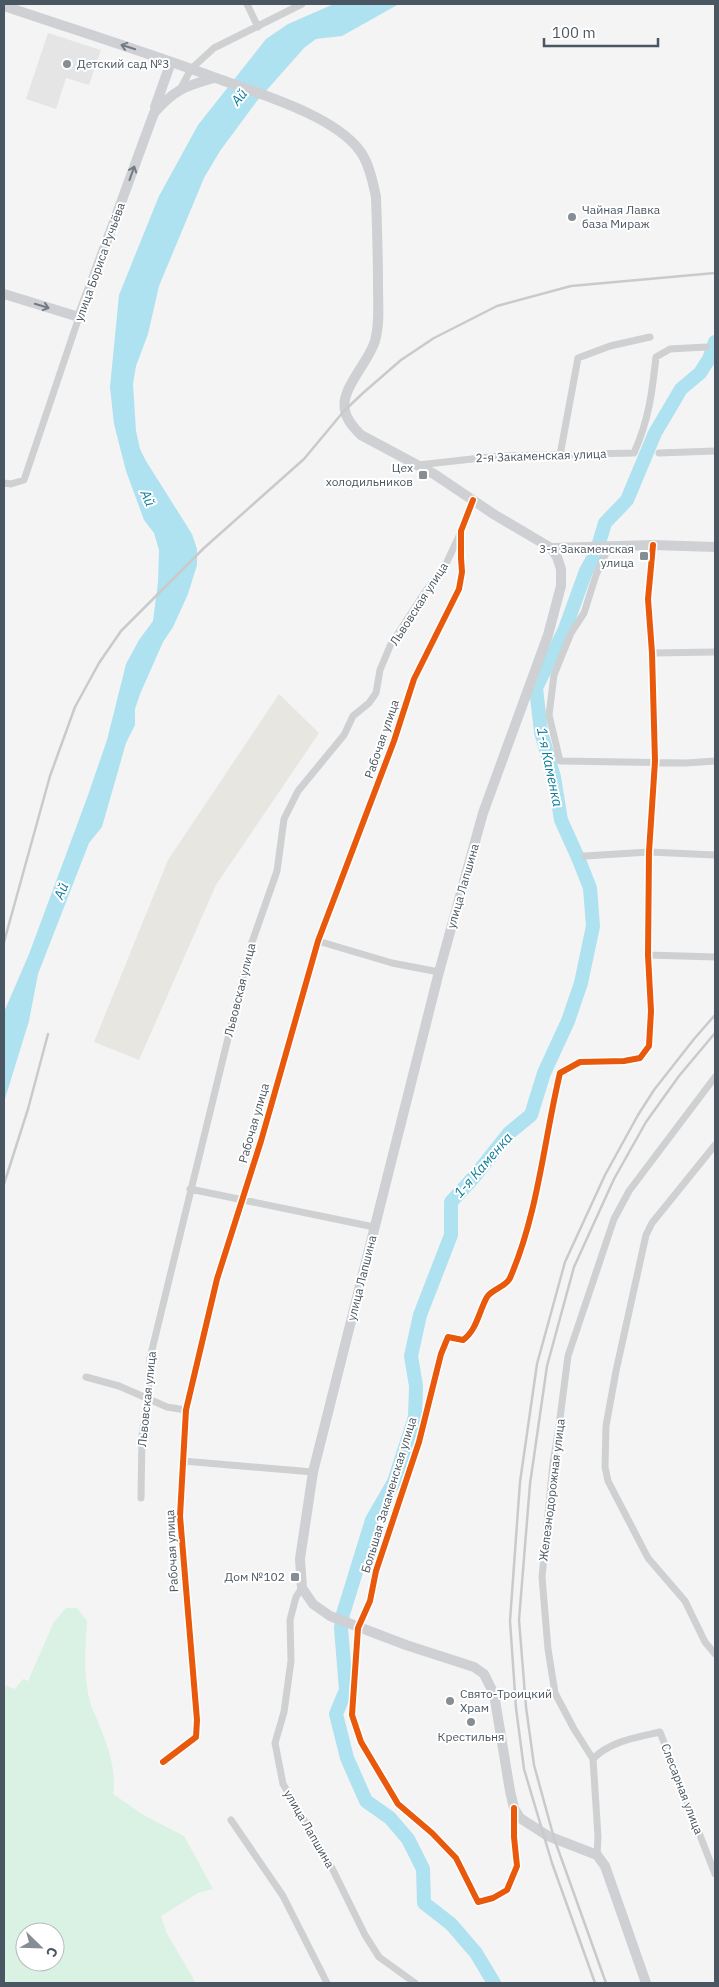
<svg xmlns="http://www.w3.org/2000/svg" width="719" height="1987" font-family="'IBM Plex Sans',sans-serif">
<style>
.education{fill:#e6e5e6}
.green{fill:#d9f2e3;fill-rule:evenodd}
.sand{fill:#e7e6e1}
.water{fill:#aee2f0}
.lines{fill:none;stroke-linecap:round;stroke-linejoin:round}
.river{stroke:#aee2f0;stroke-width:14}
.street{stroke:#ced0d2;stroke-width:7}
.secondary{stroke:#ced0d4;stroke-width:10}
.rail{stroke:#c9cacc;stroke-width:2.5}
.cycleway-casing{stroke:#fff;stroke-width:9}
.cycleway{stroke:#e8590c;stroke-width:6}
.oneway{stroke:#727b84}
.poi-dot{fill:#868d94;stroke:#fff;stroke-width:2}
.labels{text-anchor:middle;stroke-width:4;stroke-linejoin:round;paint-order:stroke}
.poi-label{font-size:12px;fill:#4a5661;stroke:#fff;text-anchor:start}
.street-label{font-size:12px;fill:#4a5661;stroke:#fff}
.water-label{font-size:14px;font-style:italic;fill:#0c7c9b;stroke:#fff}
</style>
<rect width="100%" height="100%" fill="#f4f4f4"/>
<path class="education" d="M48,33l53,17 -12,35 -23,-7 -10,31 -30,-10z"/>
<path class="green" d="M66,1608h11l10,13c-2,28 -4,57 4,84 2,8 7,14 9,22 8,20 17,45 13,67l32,22 39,20 29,53 -15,4 -37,23 5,16 30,51h-192v-298l11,4 8,-10 5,2 26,-59zM25,1932h30v30h-30z"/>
<path class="sand" d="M279,694l40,39 -103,152 -77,175 -45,-18 74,-182z"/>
<path class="water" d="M334,4h65l-57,32 -26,3 -11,8 -48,54 -37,50 -16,27 -45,108 -11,48 -12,32 -3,18 3,47 4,18 6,12 46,73 5,15v16l-9,29 -15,33 -10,15 -23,52 -5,15v16l-9,18 -24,84 -13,16 -51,131 -9,47 -25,81v-90l25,-58 58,-156 20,-58 19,-76 13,-24 14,-19 5,-39 1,-32 -5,-17 -10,-13 -18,-49 -12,-47 -4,-37 9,-92 40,-99 39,-71 68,-86 22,-15z"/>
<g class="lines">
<path class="river" d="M494,1983l-18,-30 -25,-29 -27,-21 -1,-34 -15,-30 -18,-21 -24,-17 -19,-43 -11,-44 10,-24 -5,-62 2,-14 29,-94 22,-38 21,-65 1,-31 -5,-30 9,-41 31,-80v-33l23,-25 35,-44 22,-18 13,-42 24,-52 13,-38 12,-57 -3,-38 -11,-28 -18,-40 -7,-43 -13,-45 -5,-44 29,-59 21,-58 10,-18 9,-30 22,-23 28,-67 26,-44 19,-16 9,-14 6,-17"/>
<path class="street" d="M247,4l11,23
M181,88l10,-19 23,-21 88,-44
M659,453l56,-2
M560,455l18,-97 32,-12 40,-9
M418,465l81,-9 135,-3c15,-34 18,-60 22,-96l14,-8 36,-2
M4,483l7,1 13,-4 55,-163
M609,546l-13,29 -12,38 -13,20 -17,42 -5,40 11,46 126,2 29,-2
M652,653l63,-1
M585,856l64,-4 66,3
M318,941l74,22 47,9
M648,955l67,2
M715,1145l-63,78 -6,12 -30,136 -10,55 -1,41 3,14 40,77 37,43 20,41 10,12
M190,1189l184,38
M86,1377l33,9 48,21 19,3
M183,1461l130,11
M141,1498l1,-63 6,-38 2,-39 100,-410 27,-77 7,-52 14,-28 46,-56 9,-19 16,-13 7,-10 4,-23 10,-24 35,-54 20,-26 15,-32
M302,1588l-6,9 -6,23 1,41 -7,51 -9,31 8,41 48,82 34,69 14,22 36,26
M593,1759c17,-18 45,-22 67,-27l55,142
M163,1762l33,-25 1,-17 -17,-204 6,-106 31,-131 44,-138 57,-200 76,-200 20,-62 45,-90 3,-17 -1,-14v-27l12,-31
M514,1811v26l3,29 -10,24 -14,8 -15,4 -22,-44 -24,-25 -34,-29 -37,-62 -9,-27 6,-87 12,-27 6,-30 43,-129 22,-88 7,-17 15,3c14,-10 16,-29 24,-43 5,-8 19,-10 23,-19 28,-64 34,-138 50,-205l20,-11 44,-1 16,-3 9,-12 2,-35 -3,-56 1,-103 6,-91 -3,-108 -4,-54 5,-54
M231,1820l52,76 44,87
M597,1855l1,-18 -5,-78 -19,-30 -19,-36 -7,-44 -6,-72 11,-114 6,-37 9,-70 46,-137 15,-28 86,-114"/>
<path class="secondary" d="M4,6c71,24 142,46 212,72 41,15 118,37 144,73 9,12 13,31 16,46 1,29 2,58 2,88 0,19 2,38 -3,56 -6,21 -35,48 -30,69 1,10 10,19 16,25l73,39 61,41 56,33 102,-3 62,2
M155,107l16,-45
M4,294l75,23 75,-204c20,-23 31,-27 60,-35
M551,548l6,9 4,12v17l-4,15 -9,34 -65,178 -44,159 -126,500 -13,87 2,29 11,16 17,12 76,29 68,22 10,7 10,20 16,97 4,17 6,10 28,18 49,19 8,11 41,117"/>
<path class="rail" d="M4,942l46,-166 25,-69 24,-44 22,-32 83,-83 100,-89 40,-48 19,-18 38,-33 33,-22 63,-32 74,-20 144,-13
M4,1184l24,-75 20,-75
M595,1983l-43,-120 -28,-94 -8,-61 -6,-87 10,-139 17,-118 28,-102 40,-87 33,-60 16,-25 40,-51 21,-24
M606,1983l-52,-145 -20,-73 -8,-58 -7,-87 11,-136 17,-118 27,-99 40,-88 32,-57 33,-46 36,-43"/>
<defs>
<path id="cycleway" d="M163,1762l33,-25 1,-17 -17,-204 6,-106 31,-131 44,-138 57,-200 76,-200 20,-62 45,-90 3,-17 -1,-14v-27l12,-31
M514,1808v29l3,29 -10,24 -14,8 -15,4 -22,-44 -24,-25 -34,-29 -37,-62 -9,-27 6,-87 12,-27 6,-30 43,-129 22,-88 7,-17 15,3c14,-10 16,-29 24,-43 5,-8 19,-10 23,-19 28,-64 34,-138 50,-205l20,-11 44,-1 16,-3 9,-12 2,-35 -3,-56 1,-103 6,-91 -3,-108 -4,-54 5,-54"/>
</defs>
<use href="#cycleway" class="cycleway-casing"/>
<use href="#cycleway" class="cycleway"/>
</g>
<defs><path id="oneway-shaft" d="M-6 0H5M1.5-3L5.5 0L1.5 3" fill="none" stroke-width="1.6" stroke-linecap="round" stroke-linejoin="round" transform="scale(1.25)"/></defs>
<g class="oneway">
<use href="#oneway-shaft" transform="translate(128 47) rotate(-162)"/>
<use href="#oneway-shaft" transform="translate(132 173) rotate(-70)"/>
<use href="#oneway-shaft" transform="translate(42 306) rotate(17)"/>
</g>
<g class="poi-dot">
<circle cx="67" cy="64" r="5"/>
<circle cx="572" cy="217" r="5"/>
<rect x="418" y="470" width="10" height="10" rx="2.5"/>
<rect x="639" y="551" width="10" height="10" rx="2.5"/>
<rect x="290" y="1572" width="10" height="10" rx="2.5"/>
<circle cx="450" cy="1701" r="5"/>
<circle cx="471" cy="1722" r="5"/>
</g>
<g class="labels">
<g class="poi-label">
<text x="77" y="68">Детский сад №3</text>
<text x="582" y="214">Чайная Лавка<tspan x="582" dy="14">база Мираж</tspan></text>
<text x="413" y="472" text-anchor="end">Цех<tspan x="413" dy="14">холодильников</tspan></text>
<text x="634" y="553" text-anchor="end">3-я Закаменская<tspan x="634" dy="14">улица</tspan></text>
<text x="285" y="1581" text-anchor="end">Дом №102</text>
<text x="460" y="1698">Свято-Троицкий<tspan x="460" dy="14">Храм</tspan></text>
<text x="471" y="1741" text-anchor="middle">Крестильня</text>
</g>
<g class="street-label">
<text transform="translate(100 262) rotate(-70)" y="4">улица Бориса Ручьёва</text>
<text transform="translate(541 456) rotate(-2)" y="4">2-я Закаменская улица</text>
<text transform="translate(419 604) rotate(-57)" y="4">Львовская улица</text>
<text transform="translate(382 739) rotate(-71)" y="4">Рабочая улица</text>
<text transform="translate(463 886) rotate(-74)" y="4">улица Лапшина</text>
<text transform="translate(240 990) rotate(-76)" y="4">Львовская улица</text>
<text transform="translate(254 1123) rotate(-74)" y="4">Рабочая улица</text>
<text transform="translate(362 1278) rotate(-76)" y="4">улица Лапшина</text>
<text transform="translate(147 1399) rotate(-84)" y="4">Львовская улица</text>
<text transform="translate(552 1490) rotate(-83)" y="4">Железнодорожная улица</text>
<text transform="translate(389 1495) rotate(-73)" y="4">Большая Закаменская улица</text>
<text transform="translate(172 1551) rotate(-93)" y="4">Рабочая улица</text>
<text transform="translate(682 1789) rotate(69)" y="4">Слесарная улица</text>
<text transform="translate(309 1829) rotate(60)" y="4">улица Лапшина</text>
</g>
<g class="water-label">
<text transform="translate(239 97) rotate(-51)" y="5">Ай</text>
<text transform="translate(148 498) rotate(66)" y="5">Ай</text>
<text transform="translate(550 767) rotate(78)" y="5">1-я Каменка</text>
<text transform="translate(61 891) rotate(-68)" y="5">Ай</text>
<text transform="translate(483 1165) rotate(-49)" y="5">1-я Каменка</text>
</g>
</g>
<rect width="719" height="1987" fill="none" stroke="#4a5661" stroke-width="10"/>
<g transform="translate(40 1947) rotate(113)"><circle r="24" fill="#ffffff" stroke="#b7bbc0"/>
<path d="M0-4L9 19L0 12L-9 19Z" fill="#868d94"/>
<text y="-8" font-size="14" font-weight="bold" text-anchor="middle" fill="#4a5661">С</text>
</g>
<path d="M544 38v8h114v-8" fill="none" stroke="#4a5661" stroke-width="2.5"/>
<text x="552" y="38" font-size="15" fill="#4a5661" stroke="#ffffff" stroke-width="4" paint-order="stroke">100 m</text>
</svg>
